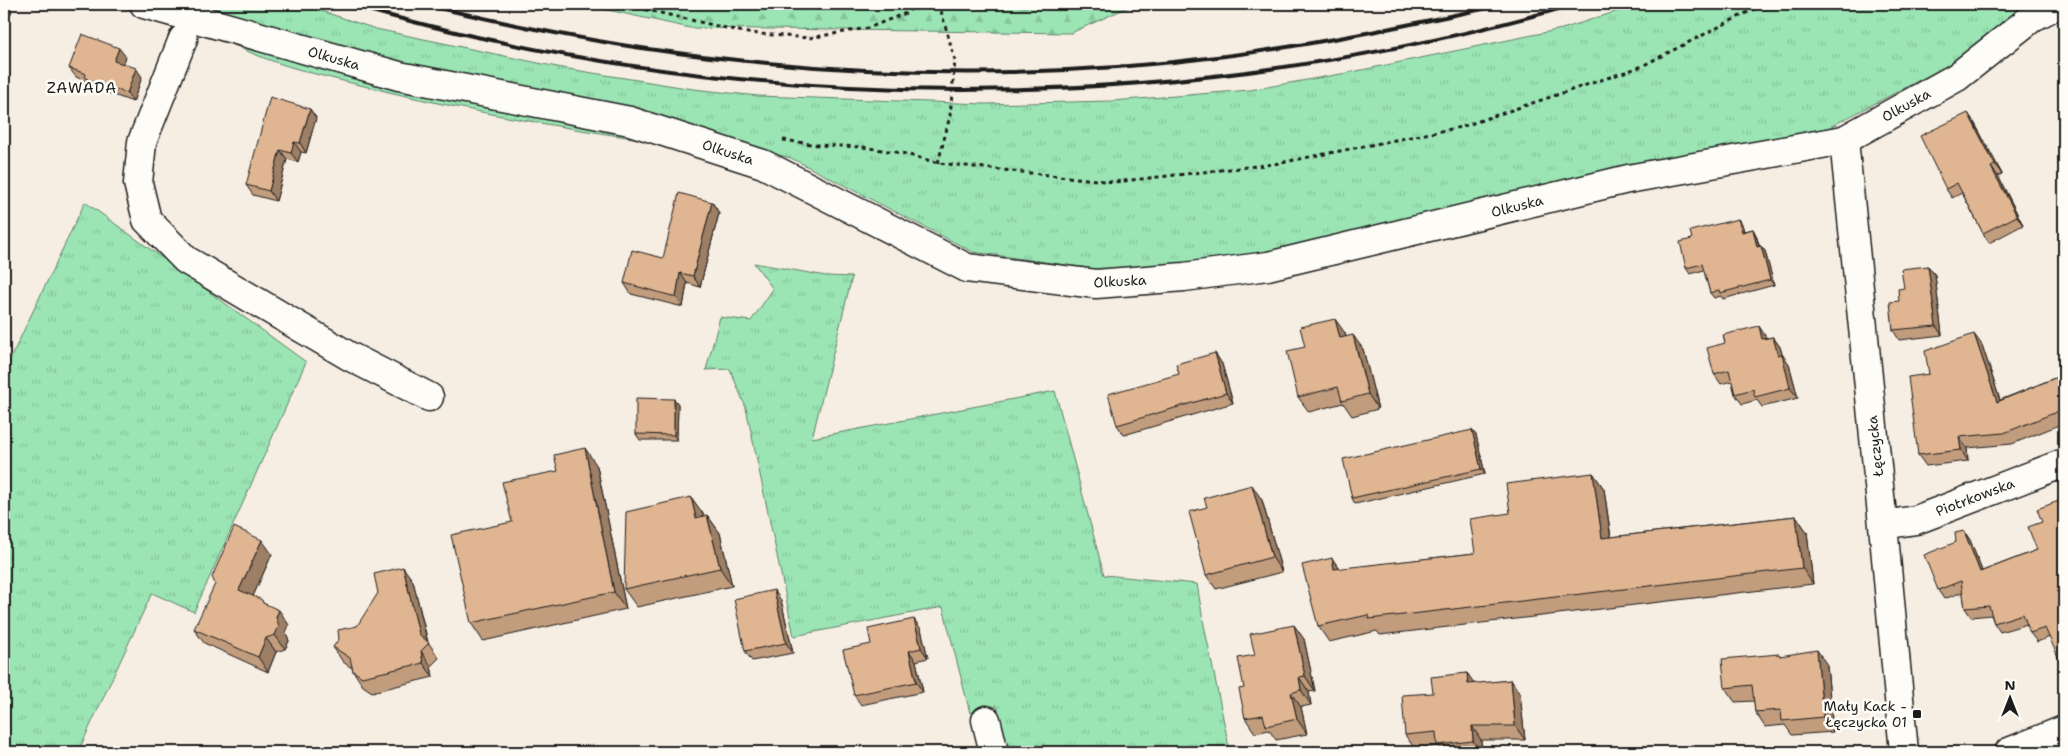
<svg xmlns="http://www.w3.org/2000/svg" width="2068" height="756" font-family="'Shantell Sans',sans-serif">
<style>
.grass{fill:url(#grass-tufts);stroke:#5c8068}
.forest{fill:url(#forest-firs);stroke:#5c8068}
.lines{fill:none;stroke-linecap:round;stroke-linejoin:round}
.minor-casing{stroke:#1c1c1c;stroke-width:31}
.path{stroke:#1c1c1c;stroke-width:3;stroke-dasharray:4 4;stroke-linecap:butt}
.minor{stroke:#fdfcf7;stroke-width:28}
.rail{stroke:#1c1c1c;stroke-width:4}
.wall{fill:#c19c7d;stroke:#1c1c1c}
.shaded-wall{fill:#9d7f66;stroke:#1c1c1c}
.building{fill:#e0b591;stroke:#1c1c1c}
.poi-dot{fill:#1c1c1c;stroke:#fdfcf7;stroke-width:2}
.labels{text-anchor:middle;stroke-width:5;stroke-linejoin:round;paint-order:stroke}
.street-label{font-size:14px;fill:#1c1c1c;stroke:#fdfcf7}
.poi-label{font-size:14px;fill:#1c1c1c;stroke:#fdfcf7;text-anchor:end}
.neighbourhood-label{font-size:15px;letter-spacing:1px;fill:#1c1c1c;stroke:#fdfcf7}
</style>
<defs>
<pattern id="grass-tufts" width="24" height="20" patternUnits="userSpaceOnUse" patternTransform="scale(1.25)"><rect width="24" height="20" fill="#9be5b4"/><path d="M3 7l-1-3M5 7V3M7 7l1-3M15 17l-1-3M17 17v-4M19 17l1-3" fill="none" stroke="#85c49a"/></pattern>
<pattern id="forest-firs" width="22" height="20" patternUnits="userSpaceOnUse" patternTransform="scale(1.25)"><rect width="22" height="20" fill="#9be5b4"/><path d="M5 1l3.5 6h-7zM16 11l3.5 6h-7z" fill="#85c49a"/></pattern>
</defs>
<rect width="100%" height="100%" fill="#f7eee3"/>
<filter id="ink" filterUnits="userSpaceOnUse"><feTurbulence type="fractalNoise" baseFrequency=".02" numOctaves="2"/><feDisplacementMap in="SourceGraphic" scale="10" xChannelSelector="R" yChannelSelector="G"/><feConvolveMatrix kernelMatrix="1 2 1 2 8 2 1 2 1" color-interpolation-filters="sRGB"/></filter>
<g filter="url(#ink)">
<path class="grass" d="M170,4h130l76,25 186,39 131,21 65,7 228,8 126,-3 138,-11 102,-18 210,-43 78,-25h391l-75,57 -134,70 -544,123 -140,21 -165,-23 -182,-94 -88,-21 -300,-65z
M235,39l341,78 84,25c-98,-14 -195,-31 -292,-55 -45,-11 -92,-21 -134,-42z
M85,202l221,160 -112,250 -42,-19 -74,159h-74v-380z
M754,263l72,13 26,1 -40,161 243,-47 49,184 93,9 6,36 27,132h-223l-10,-46 -27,7 -27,-106 -149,29 -48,-228 -16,-39 -24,1 14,-53 31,4 22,-32z"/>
<path class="forest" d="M581,4h554l-64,29 -381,-5z"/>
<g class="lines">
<defs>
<path id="minor" d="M144,4l255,72 231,45 133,43 204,104 129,16 88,-7 84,-11 360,-87 216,-39 113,-63 76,-60 25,-13
M183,39l-41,103 -4,41 9,37 39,40 163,96 80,41
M1844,140l39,385 21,227
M1883,525l33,-5 148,-57
M986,720l8,32
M2009,752l55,-22"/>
</defs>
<use href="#minor" class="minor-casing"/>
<path class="path" d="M621,4l127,29 61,5 59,-10 38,-15 11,-9
M783,140l35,5 44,2 40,6 36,10 176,19 160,-18 187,-37 179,-60 124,-63
M938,163l12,-47 5,-56 -16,-56"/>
<use href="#minor" class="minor"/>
<path class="rail" d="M347,4c398,114 831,115 1229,0
M421,4c75,17 150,34 227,45 190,27 386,32 577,7 95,-12 188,-32 281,-52"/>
</g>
<path class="wall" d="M126,57l-3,7 19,13 -9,25 -42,-15 -4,-5 -11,-5 -7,-9z
M310,109l6,9 -10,35 -5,-1 -3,10 -11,-3 -11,42 -23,-6 -7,-10z
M1974,122l28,52 -4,2 25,49 -34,18 -6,-10 -21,-40 -10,5 -6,-9z
M712,202l7,11 -19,74 -13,-4 -4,24 -52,-13 -7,-11 39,-25z
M1738,219l4,5 2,7 9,-2 3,6 4,12 1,-1 4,5 9,34 -51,14 -2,-3 -7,2 -4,-5 -6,-23 -14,4 -4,-6 6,-29z
M1928,266l7,9 7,60 -43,5 -6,-10 6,-29 5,-13z
M1345,333l1,4 17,12 15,60 -26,7 -9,-13 -34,9 -11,-15 7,-50z
M1766,337v1l7,-1 7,10 2,7 7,10 9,34 -36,9 -5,-7 -15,4 -7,-10 -3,-13 -11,3 -7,-10z
M1982,345l18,55 62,-25 2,-13v61l-52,21 -45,4 1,13 -42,5 -8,-11 11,-81z
M1215,353l7,11 11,39 -109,32 -7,-10 62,-51z
M674,399l4,5 -1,36h-37l-4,-6z
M1476,435l9,39 -130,30 -3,-6z
M597,466l29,143 -143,32 -12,-18 41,-101z
M1593,473l11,16 7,48 185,-21 11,16 6,52 -433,51 -3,-4 -48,11 -11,-16 21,-57 136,-16 35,-40z
M691,497l13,19 3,-1 13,18 12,53 -95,21 -13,-18z
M2064,499l-14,138 -13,5 -7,-9 -3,-9 -27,8 -6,-9 -3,-8 -20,2 -6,-9 -2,-16 -19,7 -6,-9 18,-48 8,-11 6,9 12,31 55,-21 5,-28z
M1262,500l20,72 -66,17 -10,-14z
M272,554l-19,42 12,8 24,21 -3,7 3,9 -4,8 -9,3 -8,20 -64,-29 -10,-14z
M413,581l15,61 11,16 -8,8 2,11 -61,15 -9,-6 -10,-15 -1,-3 -9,-6 -10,-15 24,-21z
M781,600l12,53 -41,8 -7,-10z
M921,629l7,29 -12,3 7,31 -62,13 -7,-10 17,-51z
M1304,639l11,52 -6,1 2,13 -10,2 6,27 -31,6 -7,-10 -14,3 -10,-15 10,-63z
M1779,654l2,2 46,9 6,67 -41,3 -7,-10 -20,2 -10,-15 -1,-11 -19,1 -10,-14z
M1467,673l7,11 37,-4 9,14 5,46h-44l1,12h-40l-4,-6 -23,3 -10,-14 28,-42z"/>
<path class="shaded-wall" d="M4,4h2l6,7 -8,18z
M119,48l7,9 -5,13 -7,-9z
M136,68l6,9 -9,25 -6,-9z
M310,109l6,9 -10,35 -6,-10z
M1968,113l6,9 28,52 -7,-9z
M294,142l7,10 -3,10 -7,-9z
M280,150l7,9 -11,42 -7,-10z
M1991,167l7,9 25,49 -6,-9z
M712,202l7,11 -19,74 -7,-11z
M1738,219l4,5 3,13 -3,-5z
M1753,229l3,6 5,18 -4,-6z
M1761,246l4,5 9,34 -4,-5z
M1928,266l7,9 7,60 -6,-9z
M680,273l7,10 -4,24 -7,-10z
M1335,319l10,14 5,20 -10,-15z
M1759,326l7,11 3,13 -7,-11z
M1974,334l8,11 22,68 -7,-11z
M1353,335l10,14 15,60 -10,-15z
M1773,337l7,10 2,7 7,10 9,34 -8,-10 -12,-33z
M1215,353l7,11 11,39 -7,-10z
M674,399l4,5 -1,36 -3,-5z
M1472,430l4,5 9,39 -4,-5z
M1959,437l8,11 1,13 -7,-11z
M585,448l12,18 29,143 -12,-17z
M1593,473l11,16 9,65 -11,-16z
M1252,485l10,15 20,72 -10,-15z
M691,497l13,18 4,21 -12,-18z
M707,515l13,18 12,53 -12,-18z
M1796,516l11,16 6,52 -11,-16z
M1964,531l6,9 16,41 -6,-9z
M262,540l10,14 -23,51 -10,-15z
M1332,558l11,16 -9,-5z
M403,567l10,14 15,63 -9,-10z
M774,590l7,10 12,53 -7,-10z
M279,610l10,15 -3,7 3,9 -4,8 -10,-14 1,-18z
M914,619l7,10 7,29 -7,-10z
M1294,625l10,14 11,52 -10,-15z
M266,638l10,14 -8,20 -10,-15z
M1817,650l10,15 6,67 -10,-15z
M421,651l10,15 2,11 -10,-14z
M909,651l7,10 7,31 -7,-10z
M1467,673l10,14 -9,-3z
M1299,677l10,15 2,13 -10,-15z
M1511,680l9,14 5,46 -10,-14z
M1291,693l10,14 6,27 -10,-15z
M1472,726l9,14 1,12h-1l-8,-11z"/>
<path class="building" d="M82,34l37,14 -5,13 22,7 -9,25 -42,-15 1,-4 -17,-6z
M270,97l40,12 -10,34 -6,-1 -3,11 -11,-3 -11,41 -23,-6z
M1968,113l27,52 -4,2 26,49 -34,17 -26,-50 -11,6 -26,-53z
M679,193l33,9 -19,74 -13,-3 -4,24 -52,-14 8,-33 31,8z
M1738,219l4,13 11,-3 4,18 4,-1 9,34 -50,13 -1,-3 -9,3 -8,-29 -16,4 -6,-26 12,-3 -2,-8z
M1928,266l8,60 -43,4 -3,-28 9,-1 -1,-12 6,-1 -3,-19z
M1335,319l5,19 13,-3 15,59 -26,7 -4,-14 -40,10 -11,-46 18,-4 -5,-20z
M1759,326l3,13 11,-2 5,18 4,-1 8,34 -35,9 -2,-8 -18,5 -6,-24 -15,4 -7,-26 18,-5 -2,-8z
M1974,334l23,68 65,-27 -4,-10 6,-3v47l-60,24 -45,4 2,13 -43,5 -10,-78 21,-3 -4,-23z
M1215,353l11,40 -109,32 -9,-31 71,-20 -3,-10z
M636,398l38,1v36l-38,-1z
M1472,430l9,39 -129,29 -9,-39z
M585,448l29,144 -143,31 -20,-88 61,-13 -10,-40 56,-11 -4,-16z
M1593,473l9,65 194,-22 6,52 -433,51 -1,-4 -50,11 -16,-61 30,-7 2,11 141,-16 -5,-34 40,-6 -4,-29z
M1252,485l20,72 -66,18 -17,-63 18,-5 -3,-9z
M691,497l5,21 11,-3 13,53 -96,21 2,-77z
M2064,499v171l-19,-42 -15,5 -7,-19 -29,9 -5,-17 -24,2 -4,-27 -23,9 -14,-35 32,-13 -1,-9 9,-2 16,41 57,-22 -9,-23 14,-5 -5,-13z
M234,527l28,13 -23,50 23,10 1,3 16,7 -3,7 3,9 -4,9 -9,3 -8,19 -64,-28 21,-45 -3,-7z
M403,567l16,67 10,9 -8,8 2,12 -61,14 -9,-6 -3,-13 -17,-11 6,-8 -1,-9 19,-4 21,-33 -4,-19z
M774,590l12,53 -41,8 -11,-52z
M914,619l7,29 -12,3 7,31 -62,13 -11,-45 28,-6 -3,-15z
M1294,625l11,51 -6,1 2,13 -10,3 6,26 -31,7 -3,-11 -18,3 -6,-29 5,-1 -6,-30 17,-3 -5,-21z
M1817,650l6,67 -41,4 -1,-11 -26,2 -3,-27 -27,3 -3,-29 57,-5 1,2z
M1467,673l1,11 43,-4 4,46h-43l1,15 -36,4 -1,-13 -31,3 -3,-40 31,-2 -2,-16z"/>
</g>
<rect class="poi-dot" x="1912" y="709" width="10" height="10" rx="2.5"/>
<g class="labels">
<g class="street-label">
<text transform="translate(334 58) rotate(16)" y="5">Olkuska</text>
<text transform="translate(1906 105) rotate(-29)" y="5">Olkuska</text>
<text transform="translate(728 152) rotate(18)" y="5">Olkuska</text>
<text transform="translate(1517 206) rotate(-14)" y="5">Olkuska</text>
<text transform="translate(1120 281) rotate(-3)" y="5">Olkuska</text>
<text transform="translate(1875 446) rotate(-96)" y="5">Łęczycka</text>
<text transform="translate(1975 497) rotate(-21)" y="5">Piotrkowska</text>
</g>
<g class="poi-label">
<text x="1907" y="711">Mały Kack -<tspan x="1907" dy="16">Łęczycka 01</tspan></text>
</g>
<g class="neighbourhood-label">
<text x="82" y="93">ZAWADA</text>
</g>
</g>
<rect width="2068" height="756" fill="none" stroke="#fdfcf7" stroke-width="20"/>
<rect x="10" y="10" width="2048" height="736" fill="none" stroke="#1c1c1c" stroke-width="2" filter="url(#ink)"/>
<g transform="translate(2010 698)" stroke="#fdfcf7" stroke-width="4" paint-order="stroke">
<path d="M0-4L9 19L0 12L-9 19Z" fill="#1c1c1c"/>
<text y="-8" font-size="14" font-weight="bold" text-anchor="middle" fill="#1c1c1c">N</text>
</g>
</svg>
